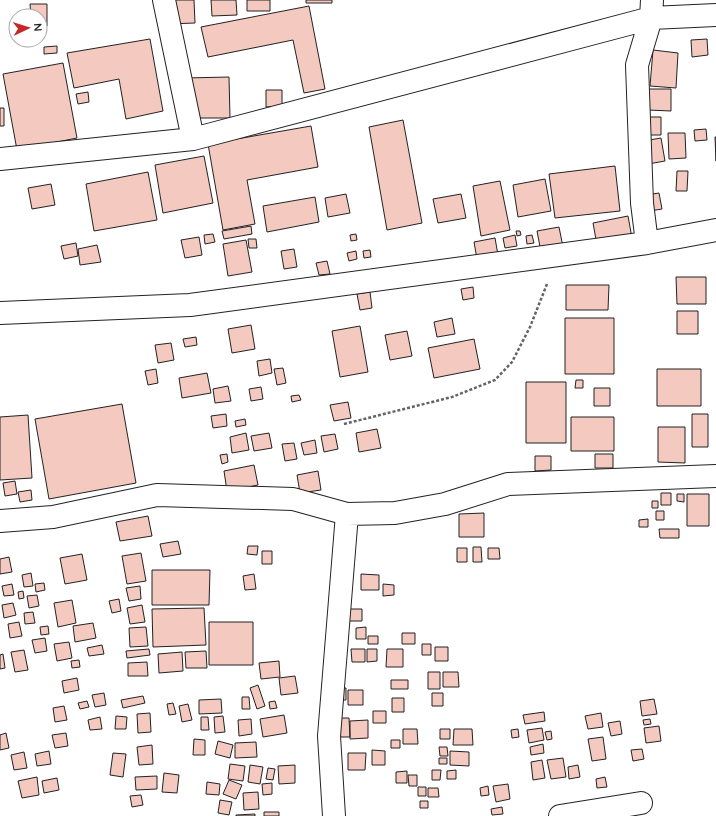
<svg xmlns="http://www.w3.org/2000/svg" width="716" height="816" font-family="Quicksand,sans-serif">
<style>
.building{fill:#f3c9c0;stroke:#222}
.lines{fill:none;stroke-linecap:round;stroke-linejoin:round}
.minor-casing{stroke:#222;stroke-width:24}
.path{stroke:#646464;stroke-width:2.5;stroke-dasharray:3 2;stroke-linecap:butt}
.minor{stroke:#fff;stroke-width:22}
</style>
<rect width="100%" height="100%" fill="#fff"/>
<path class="building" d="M166,0h28l1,23 -28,1z
M211,0h25l1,15 -25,1z
M247,0h23v11h-23z
M306,0h26v3h-26z
M30,4h17v22h-7v-10h-9z
M309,6l16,83 -21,4 -11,-53 -85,17 -7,-30z
M150,39l13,72 -37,8 -7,-40 -45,9 -7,-35z
M707,39l1,16 -16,2 -1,-17z
M57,46v7l-13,1v-7z
M653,50l25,3 -2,35 -26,-2z
M63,63l14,75 -60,12 -14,-76z
M229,77l1,41h-44l-1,-40z
M648,89h23v22l-23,-1z
M266,90h16v16l-16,1z
M88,92l1,10 -11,2 -2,-10z
M0,108h4v18h-4z
M643,117h18v18h-18z
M403,120l19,103 -35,7 -18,-103z
M311,126l7,41 -71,13 8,44 -32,6 -15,-86z
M706,129l1,11 -12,1 -1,-11z
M668,133h17l1,25 -17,1z
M715,137h1v24z
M661,138l4,23 -28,5 -5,-23z
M204,156l9,47 -50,10 -8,-48z
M615,166l5,45 -65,7 -6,-44z
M677,171h11l-1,20h-11z
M148,172l9,48 -63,11 -8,-47z
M545,179l6,32 -33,6 -5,-32z
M500,181l10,49 -29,6 -8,-50z
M51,184l4,21 -23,4 -4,-21z
M659,193l3,16 -12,2 -4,-16z
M346,194l4,19 -22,4 -3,-19z
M461,194l5,24 -28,5 -5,-24z
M315,197l4,25 -52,10 -4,-26z
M628,216l4,22 -35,7 -4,-22z
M251,226l1,8 -28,5 -2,-8z
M559,227l4,20 -22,5 -4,-21z
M516,231h4l1,4 -4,1z
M213,234l2,8 -10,2 -1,-9z
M356,234l1,6 -6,1 -1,-6z
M515,235l2,11 -12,2 -2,-10z
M532,235l2,8 -7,1 -1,-8z
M199,237l3,18 -17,3 -4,-18z
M495,238l3,17 -21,4 -3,-17z
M248,239h8l1,9h-8z
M246,240l6,32 -24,4 -5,-32z
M76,243l2,13 -14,3 -3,-13z
M97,245l4,17 -21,3 -2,-16z
M294,249l3,18 -13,2 -3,-18z
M370,250l1,7 -7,1 -1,-7z
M356,251l1,8 -8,2 -2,-8z
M327,261l3,13 -11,1 -3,-12z
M676,277h30v27h-29z
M566,285h43l-1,25h-42z
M473,287l1,11 -11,2 -2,-11z
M370,292l2,16 -12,2 -3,-16z
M677,311h21v23h-21z
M452,318l3,16 -18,3 -3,-15z
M565,318h49v56h-49z
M251,325l4,24 -23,4 -4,-24z
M360,326l8,46 -28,5 -8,-46z
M407,331l5,25 -22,4 -5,-25z
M196,337l1,8 -12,2 -2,-8z
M474,339l6,30 -46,9 -6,-30z
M171,343l3,17 -16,3 -3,-18z
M270,359l2,14 -13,3 -2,-15z
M283,368l3,15 -9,2 -3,-16z
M156,369l2,14 -10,2 -3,-14z
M657,369h44v37h-44z
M207,373l4,20 -29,5 -3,-20z
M576,380h7v8h-8z
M526,382h40v61h-40z
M228,386l3,15 -16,2 -2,-14z
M261,387l2,12 -12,2 -2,-12z
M594,388h16v18h-16z
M299,395l2,5 -9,2 -1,-6z
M348,402l3,16 -17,3 -4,-16z
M122,404l14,79 -87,16 -14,-80z
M226,414l1,12 -14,2 -2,-12z
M692,414h16v33h-16z
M28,415l4,63 -32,2v-63z
M571,417h43v34h-43z
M245,419l1,6 -10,2 -1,-6z
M658,427h27v36l-27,-1z
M377,429l4,19 -22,4 -3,-19z
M246,433l3,17 -17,3 -2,-16z
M269,433l3,15 -18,3 -3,-15z
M335,434l3,15 -14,3 -3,-16z
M315,440l2,13 -13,2 -3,-12z
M294,443l3,16 -12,2 -3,-17z
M227,454l1,8 -6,2 -2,-9z
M595,454h18v14h-18z
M535,456h16v14l-16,1z
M254,465l4,20 -31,6 -3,-20z
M318,471l3,19 -21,3 -3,-18z
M15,481l2,13 -12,2 -2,-13z
M31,490l1,10 -12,2 -2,-10z
M661,493h10v12h-10z
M677,494h7v8l-7,-1z
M687,494h22v32h-22z
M652,501h6v7h-6z
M656,511h8v9h-8z
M484,513v24h-25v-23z
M148,516l4,20 -32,5 -4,-19z
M648,519v8h-9v-7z
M659,529h20v9h-19z
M178,541l3,13 -18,3 -3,-13z
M248,546h10l-1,9 -10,-1z
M473,547h8l1,15h-9z
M457,548h10v14h-10z
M488,548h11l1,11h-12z
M262,551h10v13h-10z
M141,553l5,28 -19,3 -5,-28z
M82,554l5,26 -22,4 -5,-26z
M9,557l3,15 -12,2v-15z
M152,570h58l-1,35h-57z
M31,573l2,13 -9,1 -2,-12z
M254,574l2,15 -11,1 -2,-14z
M361,574l18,1v15h-18z
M44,583l1,7 -9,2 -1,-8z
M12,584l2,11 -10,1 -2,-10z
M383,584l11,1v10l-11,1z
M140,586l1,13 -12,2 -3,-13z
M23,591l1,7 -5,1 -1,-7z
M37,595l2,11 -10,2 -2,-12z
M119,599l2,12 -9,2 -3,-12z
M72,600l4,23 -18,4 -4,-24z
M13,603l3,12 -12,3 -2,-13z
M142,605l3,17 -15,2 -3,-16z
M204,608l2,37 -53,2 -1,-38z
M346,609h16v12h-16z
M33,612l2,11 -10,1 -1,-11z
M19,622l3,14 -12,2 -2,-14z
M209,622h44v43h-44z
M93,623l3,15 -21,4 -2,-16z
M48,626l1,8 -8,1 -1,-8z
M146,627l2,19 -18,1 -1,-19z
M366,627v12h-10v-11z
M402,633h13v11h-13z
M368,636h10v8h-10z
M45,638l2,13 -12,2 -3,-13z
M69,642l3,16 -15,3 -3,-17z
M422,644h9v11h-9z
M102,645l2,9 -15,2 -2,-8z
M435,647h13v14h-13z
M149,649l1,6 -23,3 -1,-7z
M351,649h14v13h-13z
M367,649h10v12l-10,1z
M387,649h16v18h-17z
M24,650l4,20 -13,2 -4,-20z
M206,651l1,17h-21l-1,-16z
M182,652l1,19 -24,2 -1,-19z
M3,654l2,14 -5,1v-14z
M79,660l1,7 -8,1 -1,-7z
M279,661l1,16 -19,2 -2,-16z
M147,662l1,14h-20v-13z
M428,672h12v17h-12z
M443,672h15l1,15h-16z
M295,676l3,17 -17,2 -2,-17z
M77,678l2,12 -15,3 -2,-12z
M391,680h17v9h-17z
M258,685l7,21 -8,3 -7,-21z
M337,688h9v12h-9z
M348,690h15v15h-15z
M104,693l2,12 -11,2 -3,-12z
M432,693h11v13h-11z
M143,696l2,7 -22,5 -2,-8z
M242,697h7l1,12h-8z
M392,698h12v14h-12z
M221,699l1,14 -23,1v-14z
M654,699l3,15 -15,2 -2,-15z
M87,701l2,6 -9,2 -2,-6z
M275,701l2,7 -7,1 -1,-7z
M173,703l3,11 -7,1 -2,-11z
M188,704l4,16 -10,2 -3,-16z
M64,706l3,14 -12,2 -2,-14z
M373,711h13v12h-13z
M544,712l1,9 -20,3 -2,-9z
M150,713l1,19 -13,1 -1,-19z
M601,713l2,14 -15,2 -3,-13z
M284,715l3,18 -24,4 -3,-18z
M116,716l11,1 -1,12h-11z
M223,716l2,16 -10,1 -1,-16z
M100,717l2,12 -12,1 -2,-10z
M201,717h7l1,13h-8z
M329,718h20l1,19h-20z
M251,719l1,15 -13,2 -1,-16z
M650,719l1,5 -7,1 -1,-5z
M368,720v18l-18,1v-18z
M620,721l2,13 -11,2 -3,-13z
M659,726l2,15 -15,2 -2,-15z
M542,728l2,12 -15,3 -2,-13z
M403,729h14l1,15h-15z
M440,729h10v10h-10z
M454,729h18l1,16h-20z
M518,729l1,8 -7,1 -1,-8z
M551,731l1,8 -5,1 -2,-8z
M6,733l3,15 -9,2v-15z
M66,733l2,13 -13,2 -3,-13z
M603,737l3,22 -14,2 -4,-22z
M194,739l11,1v15h-12z
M391,740h9v8h-9z
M218,741l15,4 -3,13 -15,-4z
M256,742l1,15 -22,1v-15z
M543,744l1,9 -13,2 -1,-8z
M152,745l1,19 -14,1 -2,-18z
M439,747h8l1,9h-8z
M642,749l2,10 -11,2 -2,-11z
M372,750l13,1v14h-13z
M49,751l2,13 -14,2 -2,-12z
M450,751l19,1v14l-19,-1z
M24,752l3,16 -13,2 -3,-15z
M113,753l13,1 -3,23 -13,-2z
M348,753h18l-1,17h-17z
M439,758h8v6h-8z
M563,758l3,19 -15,2 -4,-19z
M542,760l3,18 -12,2 -2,-18z
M230,764l15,2 -2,15 -15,-2z
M250,765l13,2 -3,17 -12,-2z
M295,765v18l-16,1 -1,-18z
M578,765l2,12 -11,2 -1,-12z
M268,768l7,1 -2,11 -7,-1z
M432,770h9l-1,10h-8z
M456,770v9h-9v-8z
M407,771v12h-11v-11z
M164,773l15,2 -2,18 -15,-1z
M408,775h9v11h-8z
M157,776v13l-21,1 -1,-13z
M37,777l2,18 -17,3 -4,-17z
M605,777l2,10 -10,1 -1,-9z
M57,778l2,12 -15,3 -2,-12z
M229,780l13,5 -6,14 -13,-5z
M207,782l13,2 -1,11 -13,-1z
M272,783v11l-9,1 -1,-11z
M508,784l2,15 -14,3 -3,-16z
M488,786l1,9 -8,1 -1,-8z
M418,787h8v9h-8z
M428,788h10l1,9h-11z
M258,792l1,17 -15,1 -1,-17z
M141,795l2,10 -11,2 -2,-11z
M220,800l12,2 -3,13 -11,-2z
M420,801h8v7h-8z
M502,807l1,7 -11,1 -1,-6z
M264,812h15v4h-15z
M255,814v2h-19v-1z"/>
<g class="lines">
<defs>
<path id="minor" d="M164,0l29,139
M652,0l-1,18 65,-3
M0,159l193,-20 458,-121
M647,243l-5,-40 -5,-138 14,-47
M0,313l190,-8 457,-62 69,-13
M0,521l53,-4 104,-22 136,4 54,15 48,-1 50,-9 63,-20 208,-8
M334,816l-5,-80 18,-222
M560,816l81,-13"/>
</defs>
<use href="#minor" class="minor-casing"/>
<path class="path" d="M344,424l108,-27 43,-17 17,-18 18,-35 17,-43"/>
<use href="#minor" class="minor"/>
</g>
<g transform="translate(28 28) rotate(86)"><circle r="19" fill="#ffffff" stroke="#a7a7a7"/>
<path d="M0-3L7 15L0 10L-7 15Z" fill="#c62828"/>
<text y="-6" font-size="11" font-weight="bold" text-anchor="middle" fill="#222222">N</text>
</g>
</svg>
